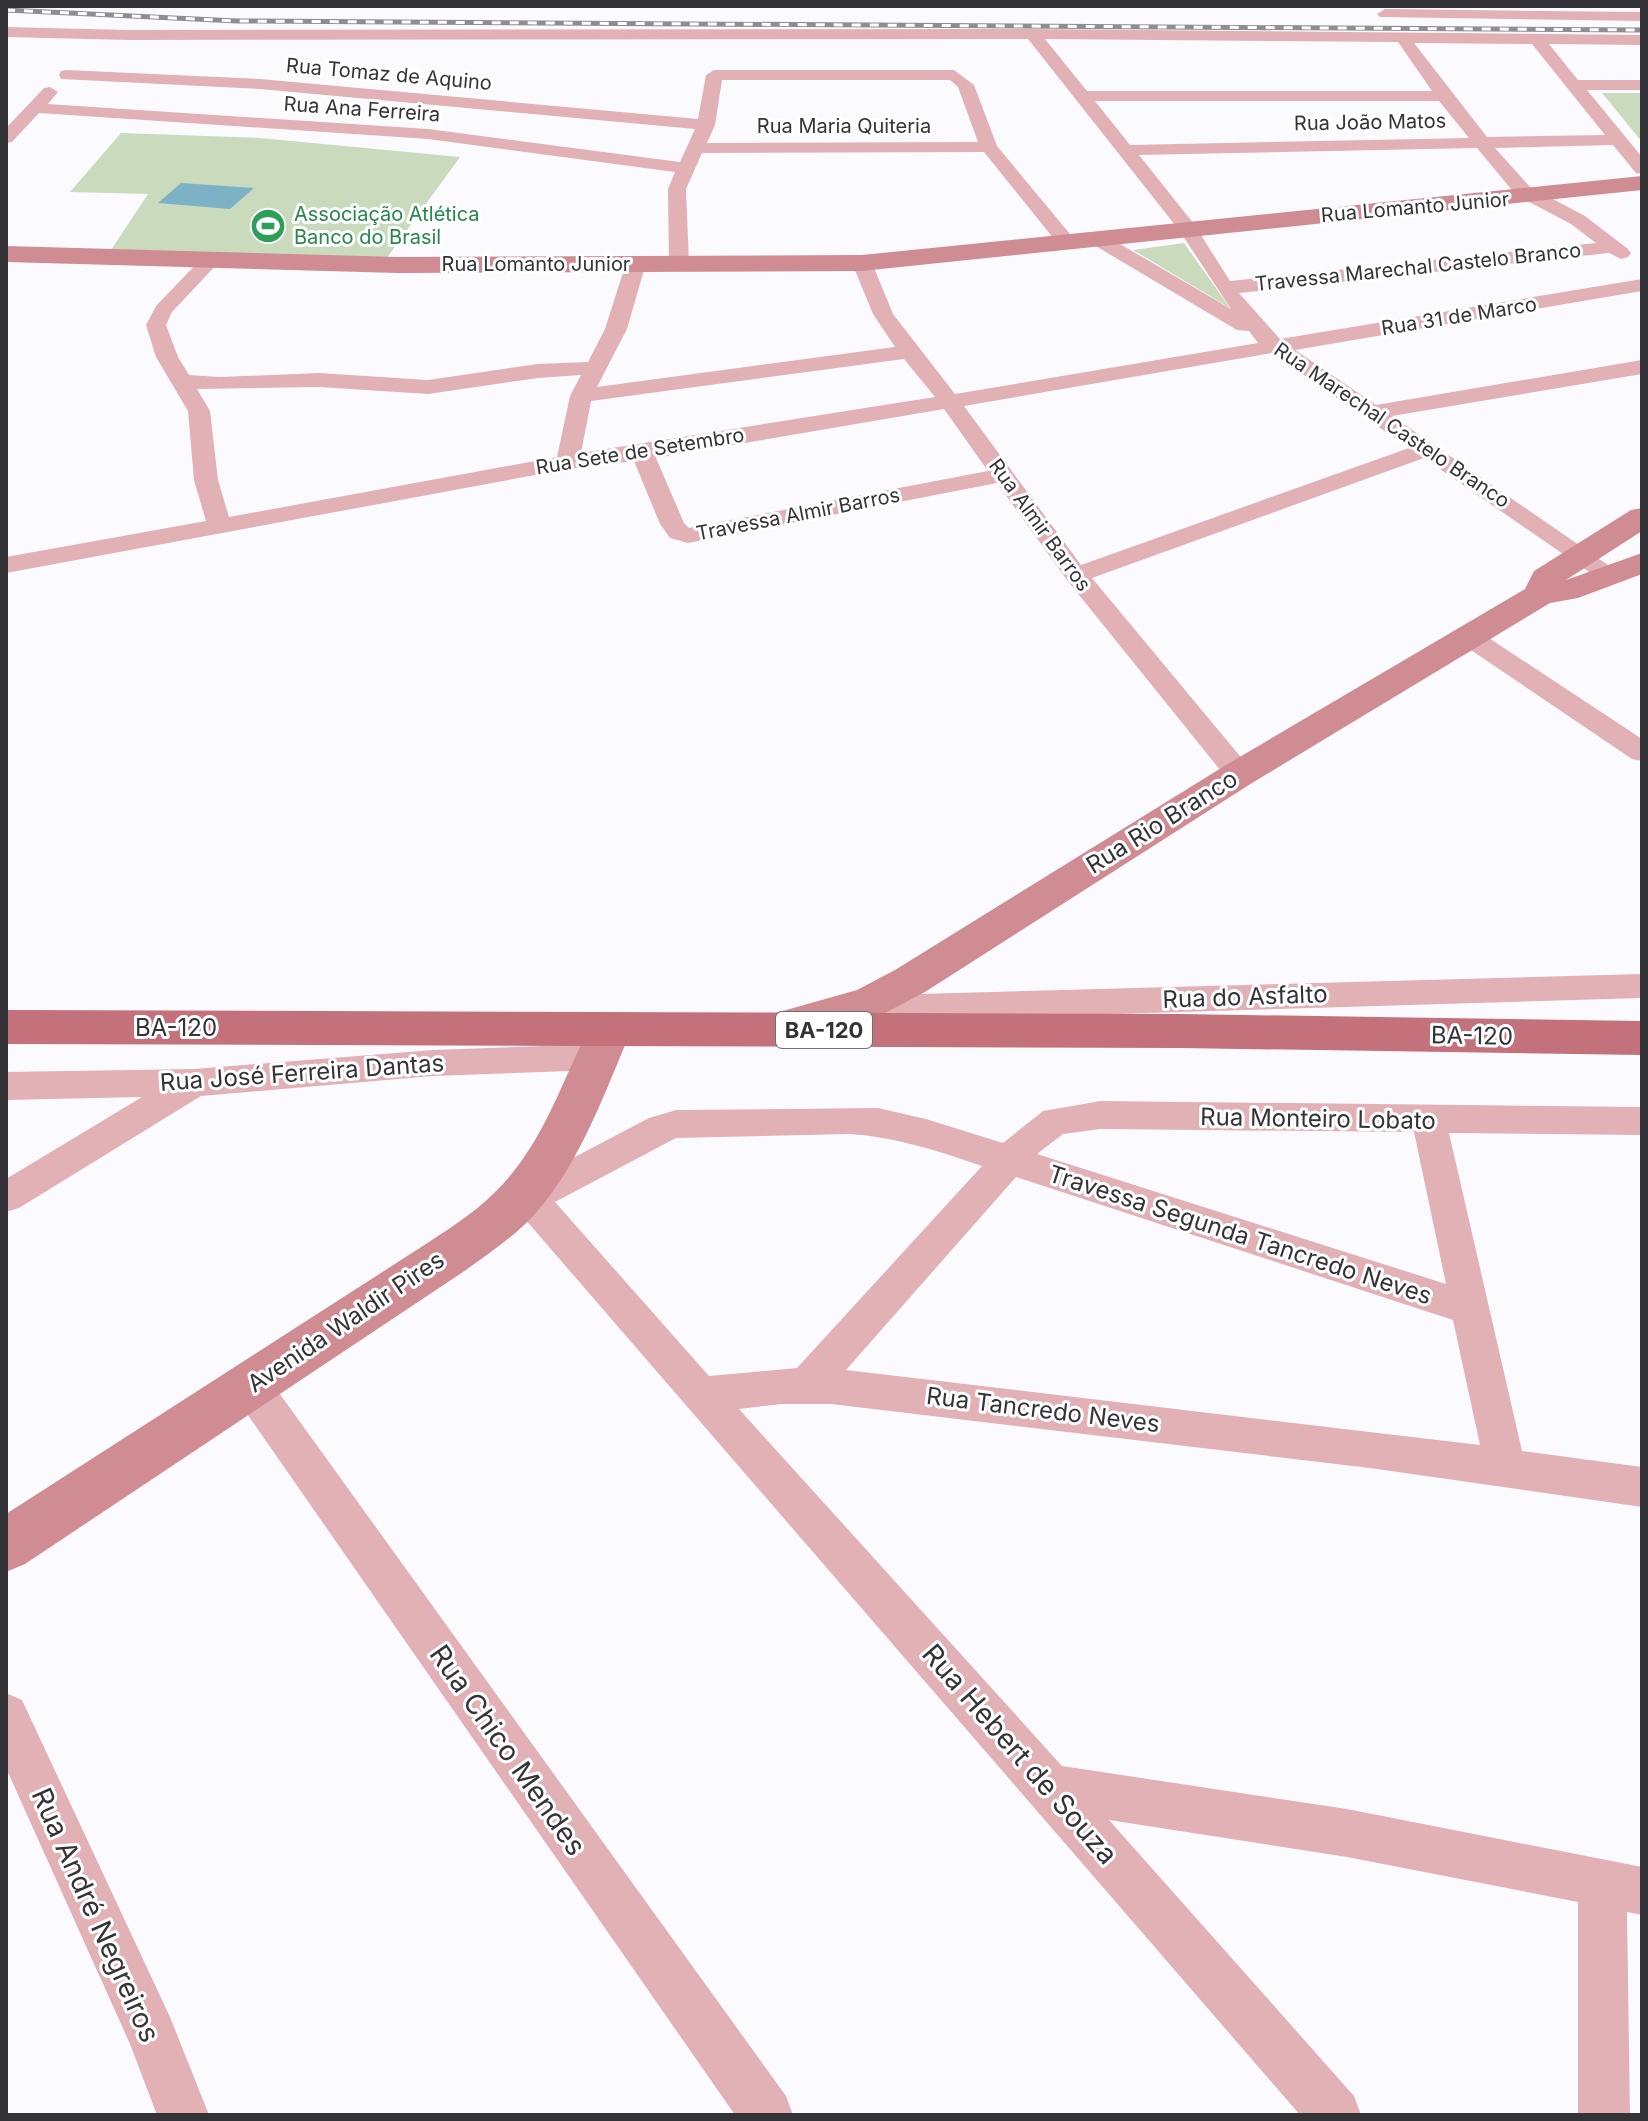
<svg xmlns="http://www.w3.org/2000/svg" width="1648" height="2121" font-family="Inter,sans-serif">
<style>
.green{fill:#c9dabd}
.water{fill:#7db1c6}
.lines{fill:none;stroke-linecap:round;stroke-linejoin:round}
.street{fill:#e1b1b5;fill-rule:evenodd}
.secondary{fill:#d08c93;fill-rule:evenodd}
.primary{fill:#c3717a;fill-rule:evenodd}
.rail-casing{stroke:#8e8e92;stroke-width:5}
.rail{stroke:#fff;stroke-width:3;stroke-dasharray:9;stroke-linecap:butt}
.labels{text-anchor:middle;stroke-width:6;stroke-linejoin:round;paint-order:stroke}
.far-street-label{font-size:20px;fill:#343438;stroke:#fff}
.far-leisure-label{font-size:20px;fill:#27864d;stroke:#fff;text-anchor:start}
.shield{fill:#fff;stroke:#717174;stroke-width:2}
.shield-label{font-size:22px;font-weight:bold;fill:#343438}
.street-label{font-size:24px;fill:#343438;stroke:#fff}
.near-street-label{font-size:28px;fill:#343438;stroke:#fff}
</style>
<rect width="100%" height="100%" fill="#fbfbff"/>
<path class="green" d="M1602,93h40v49z
M121,133l139,5 200,19 -74,102h-281l43,-65 -78,-2z
M1184,243l46,65 -97,-58z"/>
<path class="water" d="M181,183l73,5 -24,21 -72,-6z"/>
<g class="lines">
<path class="street" d="M1385,9l255,3 2,9 -262,-4 -3,-3z
M6,27l122,3 905,-1 609,6v10l-93,-1 29,36h64v10h-55l55,67v17l-6,-1 -23,-28 -118,3 35,39 55,29 43,33 3,4 -3,4 -7,2 -12,-6 -370,40 41,46 362,-60v12l-347,59 81,55 266,-45v14l-250,42 232,160 -4,5h-18l-178,-123 -332,120 157,189 4,7 -4,7 -10,3 -10,-3 -162,-201 -70,-97 -309,60 -18,-5 -10,-14 -26,-63 -66,8 -562,104v-16l200,-36 -12,-41 -6,-69 -32,-54 -10,-32 10,-19 46,-48 7,-2 10,6 -47,50 -6,13 12,32 11,18 31,2 99,-4 109,7 110,-16 50,-2 17,-33 21,-66 10,-6 10,6 -19,66 -30,58 298,-40 -22,-33 -21,-51 10,-6 10,6 21,51 62,80 303,-51 -9,-12 -12,-1 -148,-88 -3,-4 3,-4h14l128,75 -52,-79 -151,-191 -900,1 -122,-3zM1045,39l353,3 34,49h-345zM1414,43l118,1 73,91 -118,2zM1095,101h344l30,37 -339,7zM1477,148l39,47 55,29 25,19 -366,38 -36,-57 -55,-69zM1272,353l137,95 -328,117 -117,-159zM904,359l31,38 -354,56 10,-52zM581,375l-11,21 -13,61 -328,60 -11,-37 -8,-69 -13,-22 122,-2 109,7 110,-16zM944,409l44,62 -299,57 -5,-5 -28,-65z
M67,70l193,9 438,40 8,-44 8,-5h240l20,15 23,61 78,94 -3,4h-14l-74,-92 -282,1 -16,36 3,74 -10,6 -10,-6 -1,-74 7,-17 -247,-33 -389,-26 -27,29 -6,1v-15l38,-40 6,-1 8,5 -10,12 380,25 252,33 15,-33 -435,-40 -199,-10 -2,-4 2,-4zM722,80h228l8,7 20,55 -271,1 8,-18z
M1471,630l9,2 162,107v22l-10,-2 -170,-115 -4,-6 4,-6z
M1642,974v24l-793,24 -12,-4 -5,-9 5,-9 12,-4z
M597,1044l12,4 5,9 -5,9 -12,4 -164,6 -232,20 -182,112 -13,4v-33l136,-82 -136,3v-28l188,-3 239,-19z
M1101,1101l541,6v28l-193,-2 73,318 120,16v40l-272,-39 -539,-64h-49l-43,5 323,357 285,43 295,58v48l-15,-3 3,203h-52v-213l-231,-45 -238,-37 245,276 7,19h-61l-776,-897 -7,2 -13,-4 -5,-11 5,-11 145,-76 27,-8 202,-2 48,11 77,24 40,-32zM1101,1129l313,3 32,152 -409,-130 26,-20zM849,1134c47,3 89,17 133,32l-185,202 -88,8 -154,-174 121,-64zM1016,1177l437,143 27,125 -634,-75z
M250,1367l14,5 522,724 7,19h-58l-499,-717 -6,-13 6,-13z
M6,1693l16,7 148,317 39,98h-52l-27,-71 -124,-276z"/>
<path class="secondary" d="M1642,176v14l-780,81 -464,2 -392,-11v-16l392,11 464,-2z
M1642,508v23l-76,49 76,-27v21l-64,24 -28,5 -298,180 -327,209 -40,21 -105,32 -15,-5 -7,-12 7,-12 92,-26 38,-20 331,-205 299,-176 9,-18 97,-61z
M610,1012l15,5 7,12c-27,62 -51,133 -97,185 -21,23 -47,40 -72,58l-438,292 -19,8v-58l423,-272c26,-17 52,-34 73,-57 45,-48 62,-111 93,-168z"/>
<path class="primary" d="M6,1010l1174,4 462,7v34l-462,-7 -1174,-4z"/>
<defs>
<path id="rail" d="M6,10l231,11 1405,9"/>
</defs>
<use href="#rail" class="rail-casing"/>
<use href="#rail" class="rail"/>
</g>
<defs>
<symbol id="stadium-disc" viewBox="-11 -11 22 22"><circle r="9.5" fill="#2e9e5b" stroke="#fff"/><path d="M0-5a6.5 5 0 1 0 0 10a6.5 5 0 1 0 0-10ZM-3.5-1.8h7v3.6h-7Z" fill="#fff"/></symbol>
</defs>
<g fill-rule="evenodd">
<use href="#stadium-disc" x="248" y="206" width="40" height="40"/>
</g>
<g class="labels">
<g class="far-street-label">
<text transform="translate(389 74) rotate(5)" y="7">Rua Tomaz de Aquino</text>
<text transform="translate(362 109) rotate(4)" y="7">Rua Ana Ferreira</text>
<text transform="translate(1370 122) rotate(-1)" y="7">Rua João Matos</text>
<text x="844" y="133">Rua Maria Quiteria</text>
<text transform="translate(1415 207) rotate(-5)" y="7">Rua Lomanto Junior</text>
<text x="536" y="271">Rua Lomanto Junior</text>
<text transform="translate(1418 267) rotate(-6)" y="7">Travessa Marechal Castelo Branco</text>
<text transform="translate(1459 316) rotate(-9)" y="7">Rua 31 de Marco</text>
<text transform="translate(1392 425) rotate(34)" y="7">Rua Marechal Castelo Branco</text>
<text transform="translate(640 451) rotate(-9)" y="7">Rua Sete de Setembro</text>
<text transform="translate(798 514) rotate(-11)" y="7">Travessa Almir Barros</text>
<text transform="translate(1040 525) rotate(54)" y="7">Rua Almir Barros</text>
</g>
<g class="far-leisure-label">
<text x="294" y="221">Associação Atlética<tspan x="294" dy="23">Banco do Brasil</tspan></text>
</g>
<rect class="shield" x="776" y="1012" width="96" height="36" rx="6"/>
<g class="shield-label">
<text x="824" y="1038">BA-120</text>
</g>
<g class="street-label">
<text transform="translate(1162 822) rotate(-32)" y="8">Rua Rio Branco</text>
<text transform="translate(1245 997) rotate(-2)" y="8">Rua do Asfalto</text>
<text x="176" y="1036">BA-120</text>
<text transform="translate(1472 1036) rotate(1)" y="8">BA-120</text>
<text transform="translate(302 1073) rotate(-4)" y="8">Rua José Ferreira Dantas</text>
<text transform="translate(1318 1119) rotate(1)" y="8">Rua Monteiro Lobato</text>
<text transform="translate(1240 1235) rotate(18)" y="8">Travessa Segunda Tancredo Neves</text>
<text transform="translate(346 1322) rotate(-34)" y="8">Avenida Waldir Pires</text>
<text transform="translate(1043 1410) rotate(7)" y="8">Rua Tancredo Neves</text>
</g>
<g class="near-street-label">
<text transform="translate(508 1750) rotate(55)" y="10">Rua Chico Mendes</text>
<text transform="translate(1020 1754) rotate(49)" y="10">Rua Hebert de Souza</text>
<text transform="translate(96 1915) rotate(66)" y="10">Rua André Negreiros</text>
</g>
</g>
<rect width="1648" height="2121" fill="none" stroke="#343438" stroke-width="16"/>
</svg>
